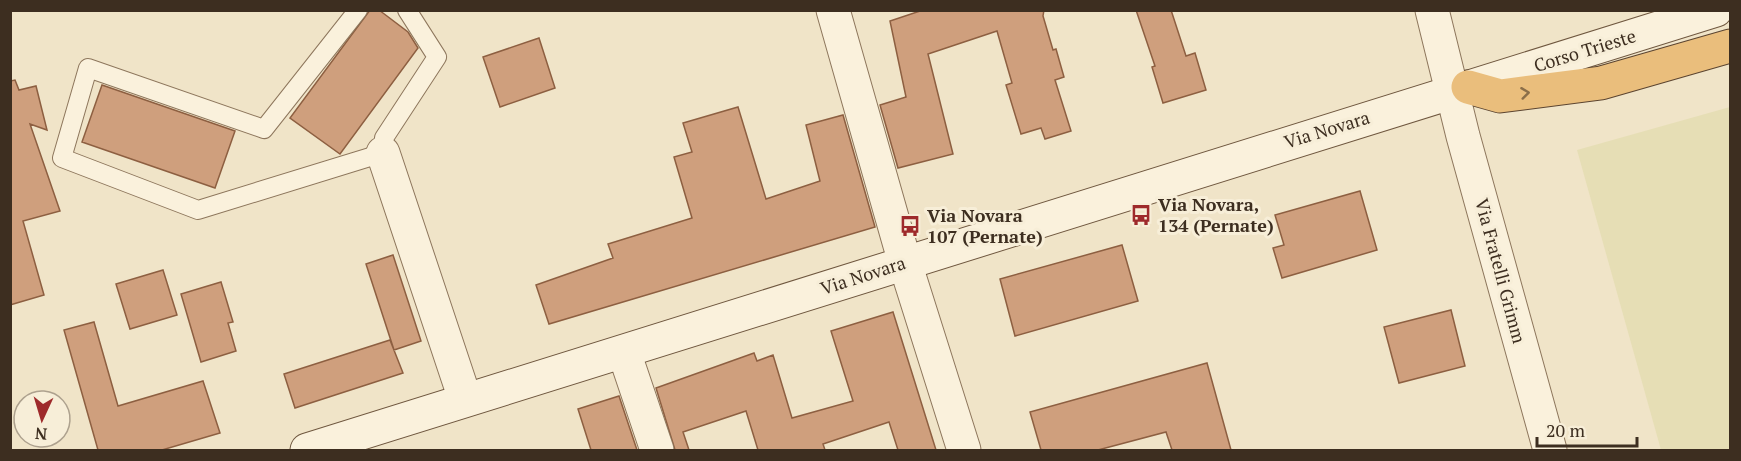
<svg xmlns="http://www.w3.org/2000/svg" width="1741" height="461" font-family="'PT Serif',serif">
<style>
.farmland{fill:#e6deb5}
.building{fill:#cf9f7d;stroke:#8d5f41;stroke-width:1.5}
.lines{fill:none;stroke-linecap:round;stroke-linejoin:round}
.service-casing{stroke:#8d765c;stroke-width:20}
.minor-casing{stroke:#8d765c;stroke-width:35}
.secondary-casing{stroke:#6f573f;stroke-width:35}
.trunk-casing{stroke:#5b4430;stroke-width:35}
.service{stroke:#faf1dc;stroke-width:18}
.minor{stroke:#faf1dc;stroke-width:33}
.secondary{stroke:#faf1dc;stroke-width:33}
.trunk{stroke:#eabe7c;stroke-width:33}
.oneway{stroke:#8b6f49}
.labels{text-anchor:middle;stroke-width:6;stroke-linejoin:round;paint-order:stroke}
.street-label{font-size:18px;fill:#3d2e20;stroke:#f7eed8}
.poi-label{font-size:18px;font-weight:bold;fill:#3d2e20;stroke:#f7eed8;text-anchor:start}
</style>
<rect width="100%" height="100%" fill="#f0e4c8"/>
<path class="farmland" d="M1730,107v343h-69l-84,-300z"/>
<path class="building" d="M379,10l29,22 10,16 -78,106 -50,-36 80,-108z
M923,10h121l-1,6 10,34 3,-1 8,28 -9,3 16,51 -26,8 -4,-11 -20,6 -15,-49 6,-2 -15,-52 -69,23 25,100 -55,14 -18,-63 26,-8 -16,-76z
M1136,10h35l15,46 9,-3 11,37 -43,13 -11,-36 3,-1z
M539,38l16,50 -55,19 -17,-50z
M15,80l4,10 17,-4 11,44 -17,-6 30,87 -37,10 21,74 -34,10v-224z
M102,85l133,46 -20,57 -133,-46z
M738,107l28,92 54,-18 -14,-56 37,-10 32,112 -326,97 -13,-39 77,-27 -5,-14 84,-26 -18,-61 18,-5 -9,-29z
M1360,191l17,59 -95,28 -9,-30 11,-3 -9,-30z
M1122,245l16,56 -123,35 -15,-57z
M393,255l28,86 -27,9 -28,-86z
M163,270l14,45 -47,14 -14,-45z
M221,282l12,40 -5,1 8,28 -35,11 -20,-68z
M1451,310l14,56 -66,17 -15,-56z
M893,312l43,138h-38l-9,-28 -66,22 2,6h-67l-12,-39 -63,21 6,18h-14l-19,-62 98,-35 3,8 16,-6 19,63 61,-17 -22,-70z
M94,322l24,84 85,-25 17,52 -58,17h-64l-34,-120z
M390,340l13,33 -108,35 -11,-34z
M1207,363l24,87h-59l-6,-18 -68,18h-57l-11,-38z
M619,396l18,54h-46l-13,-41z"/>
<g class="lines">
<defs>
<path id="service" d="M358,10l-94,119 -176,-61 -26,90 136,52 185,-57 1,-15 53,-81 -30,-47"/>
<path id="minor" d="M833,10l72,253 59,187
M1432,10l31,126 87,314
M383,153l82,246
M624,352l33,98"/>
<path id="secondary" d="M307,450l1409,-440"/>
<path id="trunk" d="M1468,87l32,9 101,-13 129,-37"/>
</defs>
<use href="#service" class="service-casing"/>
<use href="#minor" class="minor-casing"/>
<use href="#secondary" class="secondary-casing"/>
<use href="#trunk" class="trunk-casing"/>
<use href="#service" class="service"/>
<use href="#minor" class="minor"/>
<use href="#secondary" class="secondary"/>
<use href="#trunk" class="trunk"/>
</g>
<defs><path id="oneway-chevron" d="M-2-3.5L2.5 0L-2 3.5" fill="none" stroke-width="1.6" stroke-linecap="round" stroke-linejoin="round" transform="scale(1.5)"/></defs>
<use class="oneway" href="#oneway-chevron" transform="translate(1525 93) rotate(-7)"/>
<defs>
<symbol id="bus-bare" viewBox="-9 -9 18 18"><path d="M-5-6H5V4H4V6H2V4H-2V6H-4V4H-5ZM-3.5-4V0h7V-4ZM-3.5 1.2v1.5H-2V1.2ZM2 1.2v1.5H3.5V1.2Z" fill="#9e2a2b" stroke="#f7eed8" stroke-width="2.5" paint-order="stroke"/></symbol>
</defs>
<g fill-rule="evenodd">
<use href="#bus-bare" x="1126" y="200" width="30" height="30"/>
<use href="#bus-bare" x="895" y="211" width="30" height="30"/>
</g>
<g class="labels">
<g class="street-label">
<text transform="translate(1585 51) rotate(-17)" y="6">Corso Trieste</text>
<text transform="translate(1327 130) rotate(-17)" y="6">Via Novara</text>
<text transform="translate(1500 271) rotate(75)" y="6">Via Fratelli Grimm</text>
<text transform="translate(863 276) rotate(-18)" y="6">Via Novara</text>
</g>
<g class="poi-label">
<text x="1158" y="211">Via Novara,<tspan x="1158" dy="21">134 (Pernate)</tspan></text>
<text x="927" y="222">Via Novara<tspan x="927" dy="21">107 (Pernate)</tspan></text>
</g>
</g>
<rect width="1741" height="461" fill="none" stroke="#3d2e20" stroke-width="24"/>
<g transform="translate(42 419) rotate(184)"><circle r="28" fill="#f7eed8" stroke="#ada18e" stroke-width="1.5"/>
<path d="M0-4.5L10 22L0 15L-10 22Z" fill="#9e2a2b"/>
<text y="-9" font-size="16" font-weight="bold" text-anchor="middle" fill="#3d2e20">N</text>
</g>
<path d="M1537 437v9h100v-9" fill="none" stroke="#3d2e20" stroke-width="3"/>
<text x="1546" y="437" font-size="18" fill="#3d2e20" stroke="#f7eed8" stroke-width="4.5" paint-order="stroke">20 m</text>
</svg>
